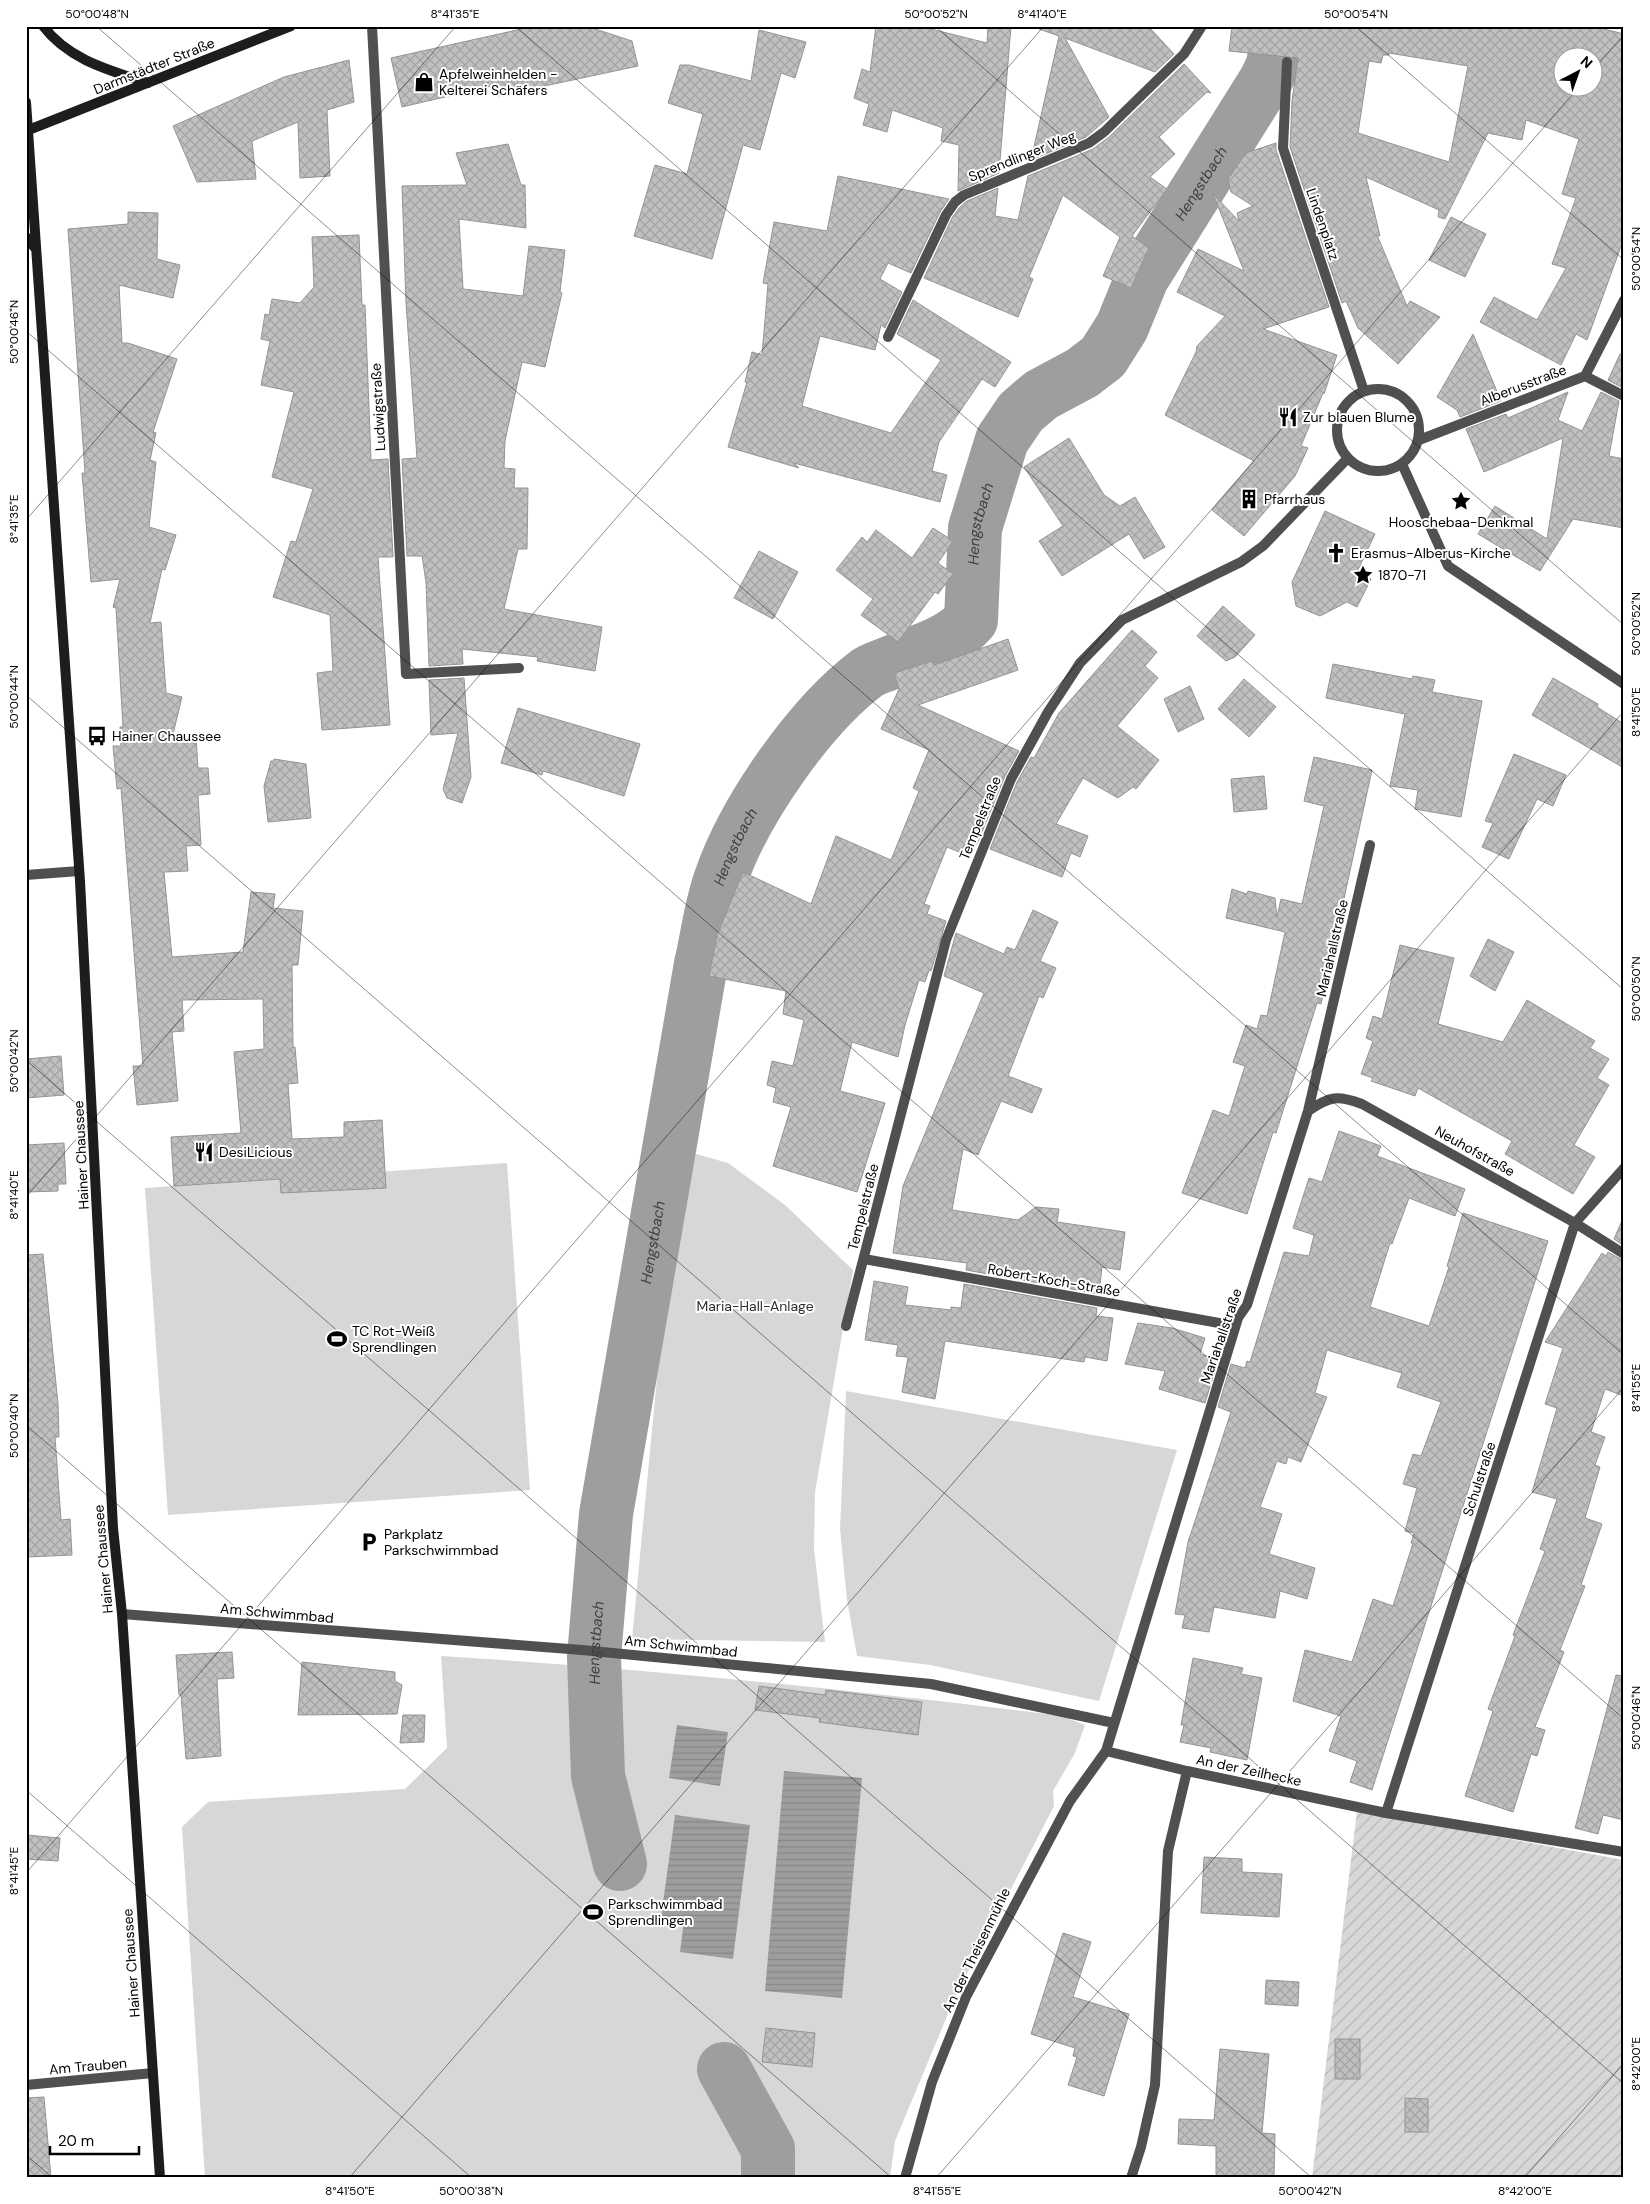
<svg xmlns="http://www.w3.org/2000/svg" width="1650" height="2204" font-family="'DM Sans',sans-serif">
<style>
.park{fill:#d7d7d7}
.garden{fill:url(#garden-furrows)}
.water{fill:url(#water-rules)}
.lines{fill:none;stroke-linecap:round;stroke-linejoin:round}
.river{stroke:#9e9e9e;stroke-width:54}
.building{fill:url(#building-cross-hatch);stroke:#949494;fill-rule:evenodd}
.street{stroke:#505050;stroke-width:10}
.secondary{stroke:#1d1d1d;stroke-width:10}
.ticks{fill:none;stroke:#000;stroke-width:1;stroke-opacity:0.45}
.labels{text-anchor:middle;stroke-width:4;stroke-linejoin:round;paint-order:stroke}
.street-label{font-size:14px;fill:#000;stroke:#fff}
.poi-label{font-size:14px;fill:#000;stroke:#fff;text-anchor:start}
.park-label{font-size:14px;fill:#2e2e2e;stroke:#fff}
.water-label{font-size:15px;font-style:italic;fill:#3f3f3f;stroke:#fff}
.neatline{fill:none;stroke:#000;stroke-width:2}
.ticks-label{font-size:12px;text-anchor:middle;fill:#000}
</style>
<defs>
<pattern id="garden-furrows" width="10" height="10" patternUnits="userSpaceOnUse" patternTransform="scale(1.25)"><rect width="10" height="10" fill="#d7d7d7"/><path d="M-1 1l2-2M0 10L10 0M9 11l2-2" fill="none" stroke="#b7b7b7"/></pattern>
<pattern id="water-rules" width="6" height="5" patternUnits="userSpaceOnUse" patternTransform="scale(1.25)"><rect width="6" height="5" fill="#9e9e9e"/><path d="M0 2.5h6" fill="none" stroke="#868686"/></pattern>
<pattern id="building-cross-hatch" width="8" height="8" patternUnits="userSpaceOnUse" patternTransform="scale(1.25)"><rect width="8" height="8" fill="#c0c0c0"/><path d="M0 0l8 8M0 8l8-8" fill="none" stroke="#a3a3a3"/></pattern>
</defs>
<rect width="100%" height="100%" fill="#fff"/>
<path class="park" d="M679,1149l49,14 57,42 68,65 -38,222 -1,57 11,93 -193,-3z
M507,1163l23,327 -362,25 -23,-327z
M846,1391l331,59 -78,251 -169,-36 -73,-9 -10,-56 -7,-71z
M441,1656c208,13 414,34 621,60l23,9 -10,28 -22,38 1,15 -99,191 -60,144 -5,37h-685l-23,-351 26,-25 197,-13 42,-41z"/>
<path class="garden" d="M1357,1811l267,49v318h-312z"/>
<path class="water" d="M677,1725l51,7 -8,54 -51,-8z
M784,1771l78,7 -20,220 -77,-7z
M675,1815l75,10 -17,134 -53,-7 4,-31 -23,-3z"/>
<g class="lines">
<g class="river">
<path id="s1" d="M620,1864l-22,-88 -4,-119 12,-143 95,-550c7,-29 10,-61 21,-89 24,-67 88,-159 145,-202 7,-5 17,-7 25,-11 27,-11 59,-19 79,-42l4,-92 27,-88 19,-28 20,-17 41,-22 21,-16 19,-30 20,-49 124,-198 7,-15 6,-39"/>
<path d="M724,2069l44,80v29"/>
</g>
</g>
<path class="building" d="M535,26h51l46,15 6,25 -140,30 -2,-11 -94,22 -11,-49z
M876,26h43l68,17 1,-17h23l-12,147 -41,18 1,-46 -18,-4 2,-13 -51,-18 -5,22 -24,-7 6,-21 -15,-6 8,-29 8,3z
M1039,26h109l26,28 -19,18 -90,-34 44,79 -23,20 -55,23 28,-124 -20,-7z
M1232,26h360l32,8v204l-37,102 -11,-6 -15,31 -81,-43 14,-25 43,23 29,-52 -14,-4 24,-66 -14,-4 17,-55 -53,-19 -4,20 -34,-7 -43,86 -7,-2 1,-7 -73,-33 14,59 -3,-1 30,71 3,-5 30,16 -42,47 -40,-36 -12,-27 -4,2 -52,-156 2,-46 6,-43 -69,-7zM1389,53l79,13 -19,96 -91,-29 11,-72 12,2 2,-8h6zM1562,58h30v30h-30z
M759,30l47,12 -11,36 -14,-5 -21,77 -17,-5 -31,114 -78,-23 21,-71 32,9 16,-60 -35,-11 12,-38h9l62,16z
M349,60l5,42 -27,8 3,66 -30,2 -2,-56 -46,19 4,38 -59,3 -24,-56 111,-49z
M1184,64l27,29 -4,-1 -48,45 16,17 -25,23 17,12 -35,47 17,12 -18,40 -28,-12 17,-39 -57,-42 -34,82 4,2 -15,38 -94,-39 28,-60 8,-11 7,-6 31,-13 -3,28 23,4 10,-44 65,-27 16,-12z
M1276,143v7l53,157 -66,22 74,26 -13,39 -1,-1 -22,53 7,2 -13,28 -51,60 -32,-26 42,-49 -89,-46 31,-63 1,-6 28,-30 -48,-24 21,-43 46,22 -31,-77 26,27 -2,-8 16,-7 -22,-14 -3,-13 18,-26z
M508,144l13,41h4l1,43 -67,-9 4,70 60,7 6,-50 36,4 -5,42 2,1 -17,74 -23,-5 -17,79 -1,27 11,1 -1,19h14l-1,61h-9l-14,60 98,18 -7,44 -58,-10 1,-4 -76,-8 1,15 -34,2 -3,-84 -4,-26h-15l-5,-97 15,-1 -11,-155 -4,-117 65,-1 -11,-32z
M838,176l111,23 -9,13 -29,61 -23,-10 -8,16 22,13 -17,36 -4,-3 -6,25 -55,-14 -18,70 89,27 50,-73 -44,-26 16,-34 98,62 -16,25 -13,-8 -43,63 -7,29 15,4 -7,27 -146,-39 5,5 -71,-21 19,-65h-2l7,-30 10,3 6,-71 -5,-1 11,-61 53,9z
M128,212l30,1 -1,46 23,6 -7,33 -54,-13 3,58h6l49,16 -24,73 3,1 -6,27 6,2 -7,65 27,8 -11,35 -3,-1 -12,54 11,-1 5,71 16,4 -10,41 24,-1 2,31h10l2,26 -12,1 3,50 -15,1 2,25 -24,1 8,85 71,-5 8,-60 24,2 -2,14 30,3 -5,54h-6l1,82h2l3,36 -10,1 4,55 52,-2v-15l38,-2 4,68 -105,5 -1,-14 -106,7 -3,-49 70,-4 -7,-81 30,-3 -1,-50 -81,1 2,31 -12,1 6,69 -41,4 -4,-39h10l-22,-278 -4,1 -4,-43h8l-1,-19h3l-7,-119 -3,-1 7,-28 -29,3 -9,-109h3l-17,-244 60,-5z
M1451,217l35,17 -21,43 -36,-17z
M359,235l3,70h3l6,155 17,-1 5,98h-15l12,168 -68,5 -5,-57 16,-2 -3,-56 -57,-18 18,-56 5,1 17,-53 -41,-12 22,-85 -33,-7 9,-44 -9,-2 4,-25 4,1 3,-16 28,4 14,-16 -2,-50z
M1473,334l28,67 -41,16 -3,-7 -20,-13z
M1620,354l4,1 -3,32 -13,-7z
M1568,392l-10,28 24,11 19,-39 18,9 -10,55 15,3v69l-51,-9 -33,52 -62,-37 17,-28 52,33 16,-101 -79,34 -18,-43 40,-15 2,4z
M1069,438l35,57 16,11 15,-9 30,50 -21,12 -15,-25 -67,42 -23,-35 24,-15 -39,-59z
M1325,511l50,23 -18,38 14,7 -14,28 -10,-5 -27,14 -24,-10 -4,-24z
M933,528l20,13 -15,22 15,11 -15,20 -3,-2 -37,50 -37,-27 12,-16 -37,-29 26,-33 5,5 9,-12 36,28z
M759,551l39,21 -25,47 -39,-21z
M1223,606l32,29 -20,22 -9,4 -29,-25z
M1132,630l25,22 -12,14 13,12 -41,48 42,34 -23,29 -3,-2 -15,11 -35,-20 -27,46 32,12 -8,21 -9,-4 -9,24 -72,-28 27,-67 14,-25 3,1 25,-45z
M1008,639l10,31 -100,35 101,46 -14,25 -28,68 -3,-1 -5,13 -22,-9 -23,57 6,2 -3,8 19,7 -15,50 -2,-1 -4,12 -6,-2 -14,45 -7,32 -46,-15 -12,49 45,12 -28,89 -84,-26 18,-59 -18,-5 3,-14 -9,-3 5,-24 21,5 11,-46 -21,-6 3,-23 -77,-15 8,-41 26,-63 68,32 25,-68 55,24 28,-69 -6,-3 16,-38 -48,-21 18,-40 -5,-16 38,-12 2,4z
M1333,664l79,15 1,-3 22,4 -3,12 50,9 -21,116 -46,-8 3,-19 -28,-4 15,-72 -79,-16z
M464,678l7,99 -9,26 -15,-5 -4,-9 15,-56 -27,2 -2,-55z
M1553,678l45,26 -1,3 27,17v44l-92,-53z
M1244,679l32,28 -27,30 -31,-28z
M1190,686l14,33 -26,13 -14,-33z
M518,708l122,36 -16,52 -81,-25 -1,4 -41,-12z
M1514,754l52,21 -13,31 -16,-7 -28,60 -27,-12 11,-24 -8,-2z
M1314,757l58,13 -51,234 -4,-1 -41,130 -3,-1 -26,82 -65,-21 31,-83 16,6 16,-50 -12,-4 13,-37 11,4 4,-14 6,1 18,-84 -59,-14 6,-29 15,5 1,-3 27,7 2,19 4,-18 21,5 22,-98 -20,-5z
M274,759l32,5 5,54 -43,4 -4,-36 7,-25h3z
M1264,776l3,33 -33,3 -3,-33z
M1033,910l25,12 -18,39 16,7 -13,30 -4,-2 -31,80 34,13 -10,24 -31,-12 -23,54 -15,-6 -11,61 66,10 18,-13 23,2 -2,13 68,10 -5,38 -18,-3 -3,27 -133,-24 1,-7 -74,-10 10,-67 81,-193 -40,-17 12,-43 48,21 3,-7 8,3z
M1488,939l26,13 -19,39 -25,-15z
M1400,945l54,13 -16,66 65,18 24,-42 68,41 -5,7 19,11 -12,19 12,7 -35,60 21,12 -22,37 -68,-40 7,-13 -94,-53 -3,8 -44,-15 2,-3 -12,-4 12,-33 -7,-3 7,-22 9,3z
M61,1056l3,39 -38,3v-39z
M1339,1131l42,15 -4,10 88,33 -10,27 -46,-18 -17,46 -2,-1 -20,64 59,19 20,-59 -2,-1 16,-53 85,28 -176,549 -22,-8 7,-21 -28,-10 12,-35 -48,-15 12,-51 47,12 21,-63 20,7 20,-63h-2l3,-10 -9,-2 12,-43 -14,-4 10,-30 8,2 20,-54 -44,-15 5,-14 -75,-23 -12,43 12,4 -26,65 -13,-5 -2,7 -9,-3 -17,46 22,7 -13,40 46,14 -8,31 -27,-8 -5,27 -61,-11 -5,25 -27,-4 3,-13 -10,-1 13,-72 43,-130 -13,-5 13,-43 14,4 2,-7 3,1 34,-110 25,4 5,-21 -21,-7 16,-50 13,4z
M64,1143l2,41h-8v7l-32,1v-47z
M1624,1216v30l-10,-7z
M1608,1252l16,9v135l-19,-7 -14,43 14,5 -10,28 5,2 -15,51 17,6 -21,61 4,1 -25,64 4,2 -29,75 10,3 -8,26 -6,-2 -18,58 -48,-16 28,-85 -5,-2 27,-73 -2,-1 32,-84 -5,-2 17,-50 -25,-7 25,-84 -12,-4 18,-56 -18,-6 57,-89 4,3z
M43,1254l15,150 1,33h-4l6,83 9,-1 2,36 -44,2 -2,-18v-284z
M874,1281l34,6 -3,18 46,5v-3l10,1 3,-24 133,24 -1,8 17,2 -6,43 -22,-4 -1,5 -139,-21 -10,58 -33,-7 6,-35 -12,-1 2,-11 -33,-5z
M1138,1323l34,5 33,10 -5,16 18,6 -13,43 -46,-14 6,-18 -40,-7z
M232,1652l2,26 -17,1 4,77 -35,3 -5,-64h-2l-3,-40z
M1193,1658l50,10 -2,6 21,4 -15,82 -37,-8 1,-4 -31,-6 4,-17h-3z
M302,1662l93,10v9l7,4 -5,29 -99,1z
M1616,1675l8,1v144l-21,-5 -5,19 -23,-6z
M759,1686l66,9 1,-5 96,12 -4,33 -99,-13 1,-4 -65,-8z
M403,1715h22l-1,27 -24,1z
M26,1835l34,3 -2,23 -32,-2z
M1204,1857l38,2v13l40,2 -3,43 -78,-4z
M1063,1933l28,9 -18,55 56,17 -25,82 -36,-11 9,-28 -4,-1 2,-8 -44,-14z
M1266,1980l33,2 -1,24 -33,-2z
M766,2028l49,5 -3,34 -50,-5z
M1335,2039h25v40h-25z
M1220,2049l49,5 -7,79 13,1 -1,44h-58v-32l-38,-2 1,-25 35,1z
M44,2097l7,81h-25v-80z
M1405,2098l23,1v33h-23z"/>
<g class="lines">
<path class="street" d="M372,26l34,648 113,-6
M1287,62l-4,86 81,243
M888,337l58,-122 9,-13 9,-7 125,-52 15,-11 80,-78 18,-28
M1585,376l39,20
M1337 430a41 41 0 1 1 82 0a41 41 0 1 1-82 0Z
M1419,440l166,-64 39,-76
M1402,464l46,102 176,118
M26,875l53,-4
M1308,1111c22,-15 29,-16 54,-7l213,119 49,31
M864,1259l355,64h11l8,-5
M846,1326l100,-386 65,-161 37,-67 32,-49 42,-43 119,-58 22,-16 84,-87
M122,1614l460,36 349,34 183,39
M1106,1751l81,20 199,42 238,39
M1386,1813l189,-590 49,-55
M26,2085l127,-12
M905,2178l27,-96 34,-85 104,-196 36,-50 132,-433 9,-13 61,-194 62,-266
M1131,2178l10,-31 14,-62 13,-234 19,-80"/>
<path class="secondary" d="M43,26c26,34 66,44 105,57
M26,102l54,779 33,647 9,86 38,564
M26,131l265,-105
M26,237l10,12"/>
</g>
<path class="ticks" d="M96,26l1528,1329M515,26l1109,964M935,26l689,599M1355,26l269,234M1592,71l32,-36M26,331l1598,1388M26,520l430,-494M26,695l1598,1389M26,1060l1286,1118M26,1197l1018,-1171M26,1425l866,753M26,1790l446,388M26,1873l1552,-1785M26,2155l27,23M349,2178l1275,-1467M936,2178l688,-791M1524,2178l100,-115"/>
<defs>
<symbol id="shop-bare" viewBox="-9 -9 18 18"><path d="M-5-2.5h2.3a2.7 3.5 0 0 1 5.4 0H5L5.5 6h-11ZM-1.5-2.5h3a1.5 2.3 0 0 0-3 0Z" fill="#000" stroke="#fff" stroke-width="2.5" paint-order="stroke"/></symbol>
<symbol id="restaurant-bare" viewBox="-9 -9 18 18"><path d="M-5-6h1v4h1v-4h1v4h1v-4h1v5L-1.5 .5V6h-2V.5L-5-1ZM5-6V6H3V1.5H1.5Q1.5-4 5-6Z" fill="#000" stroke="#fff" stroke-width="2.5" paint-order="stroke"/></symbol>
<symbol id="building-bare" viewBox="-9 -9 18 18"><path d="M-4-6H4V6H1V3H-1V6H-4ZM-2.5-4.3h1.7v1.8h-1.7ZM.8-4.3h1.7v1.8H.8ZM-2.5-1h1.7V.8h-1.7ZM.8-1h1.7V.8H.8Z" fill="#000" stroke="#fff" stroke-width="2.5" paint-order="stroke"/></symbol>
<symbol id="sight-bare" viewBox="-9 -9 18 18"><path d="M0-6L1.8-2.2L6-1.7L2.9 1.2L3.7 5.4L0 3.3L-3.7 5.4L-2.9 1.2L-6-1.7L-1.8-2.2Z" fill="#000" stroke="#fff" stroke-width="2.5" paint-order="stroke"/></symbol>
<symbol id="church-bare" viewBox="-9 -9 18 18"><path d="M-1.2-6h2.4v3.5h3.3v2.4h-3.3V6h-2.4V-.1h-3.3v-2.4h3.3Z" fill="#000" stroke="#fff" stroke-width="2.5" paint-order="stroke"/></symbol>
<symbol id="bus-bare" viewBox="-9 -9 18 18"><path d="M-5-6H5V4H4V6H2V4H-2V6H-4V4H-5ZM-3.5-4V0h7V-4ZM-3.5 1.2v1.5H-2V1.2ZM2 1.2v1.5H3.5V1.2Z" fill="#000" stroke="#fff" stroke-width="2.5" paint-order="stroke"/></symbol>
<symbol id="stadium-bare" viewBox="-9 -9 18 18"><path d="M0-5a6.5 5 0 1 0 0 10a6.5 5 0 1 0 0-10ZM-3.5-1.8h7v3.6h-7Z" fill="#000" stroke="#fff" stroke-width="2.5" paint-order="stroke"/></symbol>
<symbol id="parking-bare" viewBox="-9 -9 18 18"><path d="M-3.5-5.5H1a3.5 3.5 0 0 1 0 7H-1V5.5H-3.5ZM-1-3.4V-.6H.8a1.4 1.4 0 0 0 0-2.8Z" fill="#000" stroke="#fff" stroke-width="2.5" paint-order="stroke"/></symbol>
</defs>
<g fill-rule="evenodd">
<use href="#shop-bare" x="410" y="68" width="28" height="28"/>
<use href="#restaurant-bare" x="1274" y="403" width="28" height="28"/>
<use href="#building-bare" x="1235" y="485" width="28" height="28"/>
<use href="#sight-bare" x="1447" y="487" width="28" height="28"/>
<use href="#church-bare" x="1322" y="539" width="28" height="28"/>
<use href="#sight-bare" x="1349" y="561" width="28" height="28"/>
<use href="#bus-bare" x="83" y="722" width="28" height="28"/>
<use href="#restaurant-bare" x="190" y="1138" width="28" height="28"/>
<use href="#stadium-bare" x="323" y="1325" width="28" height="28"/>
<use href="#parking-bare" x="355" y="1528" width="28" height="28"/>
<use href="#stadium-bare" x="579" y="1898" width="28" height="28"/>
</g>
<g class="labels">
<g class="street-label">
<text transform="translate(154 66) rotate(-22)" y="5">Darmstädter Straße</text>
<text transform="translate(1022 156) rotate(-22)" y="5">Sprendlinger Weg</text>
<text transform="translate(1323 224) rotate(71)" y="5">Lindenplatz</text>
<text transform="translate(1523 385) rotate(-21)" y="5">Alberusstraße</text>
<text transform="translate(378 407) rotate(-93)" y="5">Ludwigstraße</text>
<text transform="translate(980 818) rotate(-68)" y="5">Tempelstraße</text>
<text transform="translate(1332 948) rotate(-77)" y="5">Mariahallstraße</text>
<text transform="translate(1475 1151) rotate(29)" y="5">Neuhofstraße</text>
<text transform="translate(81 1155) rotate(-93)" y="5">Hainer Chaussee</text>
<text transform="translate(863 1207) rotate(-76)" y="5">Tempelstraße</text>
<text transform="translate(1054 1280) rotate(10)" y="5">Robert-Koch-Straße</text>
<text transform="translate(1221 1336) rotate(-71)" y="5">Mariahallstraße</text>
<text transform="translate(1479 1479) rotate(-72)" y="5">Schulstraße</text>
<text transform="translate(103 1559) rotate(-95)" y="5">Hainer Chaussee</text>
<text transform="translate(277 1613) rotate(5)" y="5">Am Schwimmbad</text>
<text transform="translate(681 1646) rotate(6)" y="5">Am Schwimmbad</text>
<text transform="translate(1249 1770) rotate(12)" y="5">An der Zeilhecke</text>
<text transform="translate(976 1950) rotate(-64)" y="5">An der Theisenmühle</text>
<text transform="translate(131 1963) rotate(-94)" y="5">Hainer Chaussee</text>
<text transform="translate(88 2066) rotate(-5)" y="5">Am Trauben</text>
</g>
<g class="poi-label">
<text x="439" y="79">Apfelweinhelden -<tspan x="439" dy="16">Kelterei Schäfers</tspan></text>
<text x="1303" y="422">Zur blauen Blume</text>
<text x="1264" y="504">Pfarrhaus</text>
<text x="1461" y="527" text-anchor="middle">Hooschebaa-Denkmal</text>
<text x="1351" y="558">Erasmus-Alberus-Kirche</text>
<text x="1378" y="580">1870-71</text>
<text x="112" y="741">Hainer Chaussee</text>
<text x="219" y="1157">DesiLicious</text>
<text x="352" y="1336">TC Rot-Weiß<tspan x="352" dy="16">Sprendlingen</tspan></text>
<text x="384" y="1539">Parkplatz<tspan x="384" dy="16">Parkschwimmbad</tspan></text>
<text x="608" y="1909">Parkschwimmbad<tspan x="608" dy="16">Sprendlingen</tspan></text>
</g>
<g class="park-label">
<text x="755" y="1311">Maria-Hall-Anlage</text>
</g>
<g class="water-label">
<text dy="5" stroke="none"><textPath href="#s1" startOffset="1889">Hengstbach</textPath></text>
<text dy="5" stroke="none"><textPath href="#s1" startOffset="1469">Hengstbach</textPath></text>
<text dy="5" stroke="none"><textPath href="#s1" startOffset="1034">Hengstbach</textPath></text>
<text dy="5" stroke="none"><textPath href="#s1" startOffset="629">Hengstbach</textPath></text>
<text dy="5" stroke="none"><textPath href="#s1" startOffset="224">Hengstbach</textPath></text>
</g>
</g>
<rect width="1650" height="2204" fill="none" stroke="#ffffff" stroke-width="55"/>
<g transform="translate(1578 72) rotate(41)"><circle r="24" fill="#ffffff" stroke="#999999"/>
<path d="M0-4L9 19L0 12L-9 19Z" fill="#000000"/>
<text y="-8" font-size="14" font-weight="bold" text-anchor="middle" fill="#000000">N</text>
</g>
<path d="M50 2146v8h89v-8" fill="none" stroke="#000000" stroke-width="2.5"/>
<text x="58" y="2146" font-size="15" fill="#000000" stroke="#ffffff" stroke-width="4" paint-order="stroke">20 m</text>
<rect x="28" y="28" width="1594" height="2148" class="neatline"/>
<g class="ticks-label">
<text x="97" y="18">50°00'48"N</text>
<text x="455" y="18">8°41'35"E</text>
<text x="936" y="18">50°00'52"N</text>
<text x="1042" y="18">8°41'40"E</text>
<text x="1356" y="18">50°00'54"N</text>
<text transform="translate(1636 259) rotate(-90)" y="4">50°00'54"N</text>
<text transform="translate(14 332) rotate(-90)" y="4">50°00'46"N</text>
<text transform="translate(14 519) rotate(-90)" y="4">8°41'35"E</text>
<text transform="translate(1636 624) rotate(-90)" y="4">50°00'52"N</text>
<text transform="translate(14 697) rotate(-90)" y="4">50°00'44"N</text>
<text transform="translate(1636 712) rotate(-90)" y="4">8°41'50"E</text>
<text transform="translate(1636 989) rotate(-90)" y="4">50°00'50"N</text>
<text transform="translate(14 1061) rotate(-90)" y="4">50°00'42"N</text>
<text transform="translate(14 1195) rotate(-90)" y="4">8°41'40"E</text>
<text transform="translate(1636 1388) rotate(-90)" y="4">8°41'55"E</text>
<text transform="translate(14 1426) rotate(-90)" y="4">50°00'40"N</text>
<text transform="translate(1636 1718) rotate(-90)" y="4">50°00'46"N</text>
<text transform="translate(14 1871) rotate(-90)" y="4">8°41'45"E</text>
<text transform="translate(1636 2064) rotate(-90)" y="4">8°42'00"E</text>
<text x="350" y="2195">8°41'50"E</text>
<text x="471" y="2195">50°00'38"N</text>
<text x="937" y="2195">8°41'55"E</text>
<text x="1310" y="2195">50°00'42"N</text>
<text x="1525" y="2195">8°42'00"E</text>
</g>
</svg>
